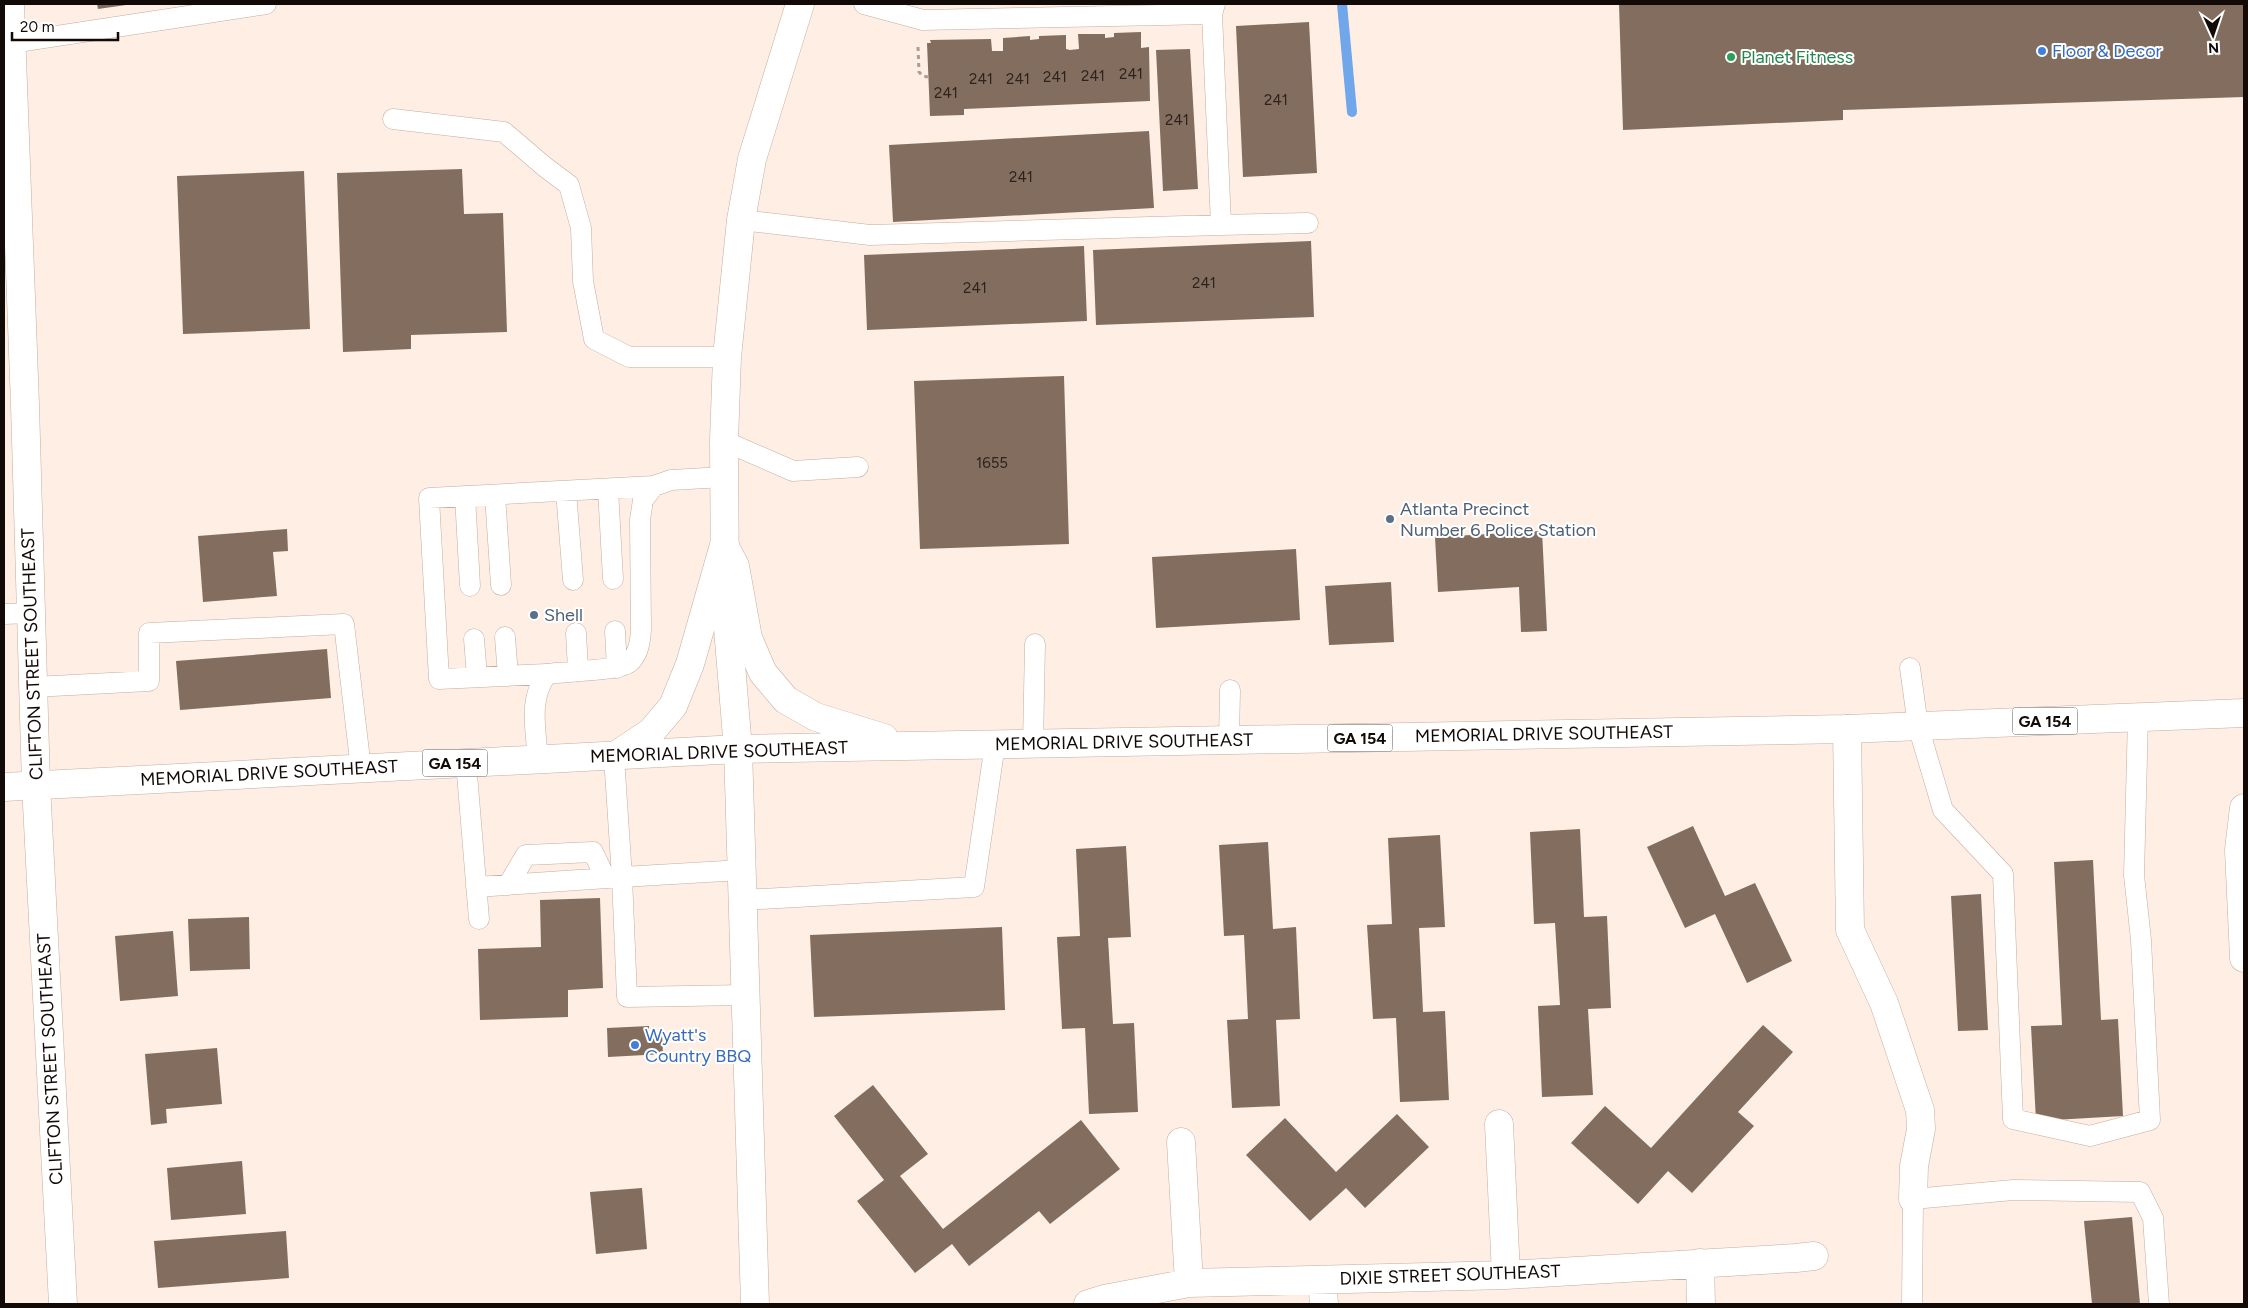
<svg xmlns="http://www.w3.org/2000/svg" width="2248" height="1308" font-family="Figtree,sans-serif">
<style>
.lines{fill:none;stroke-linecap:round;stroke-linejoin:round}
.stream{stroke:#70a6ea;stroke-width:10}
.building{fill:#836d5e}
.lane-casing{stroke:#c5ad9d;stroke-width:21}
.street-casing{stroke:#c5ad9d;stroke-width:29}
.secondary-casing{stroke:#c5ad9d;stroke-width:29}
.primary-casing{stroke:#c5ad9d;stroke-width:29}
.path{stroke:#ab9e96;stroke-width:3;stroke-dasharray:4 4;stroke-linecap:butt}
.lane{stroke:#fff;stroke-width:20}
.street{stroke:#fff;stroke-width:28}
.secondary{stroke:#fff;stroke-width:28}
.primary{stroke:#fff;stroke-width:28}
.shop-dot{fill:#3f7fe0;stroke:#fff;stroke-width:2}
.leisure-dot{fill:#2e9e5b;stroke:#fff;stroke-width:2}
.service-dot{fill:#5c6f8a;stroke:#fff;stroke-width:2}
.labels{text-anchor:middle;stroke-width:4;stroke-linejoin:round;paint-order:stroke}
.number-label{font-size:15px;fill:#2e231c}
.shield{fill:#fff;stroke:#595451;stroke-width:1}
.shield-label{font-size:16px;font-weight:bold;fill:#120a06}
.shop-label{font-size:18px;fill:#366cbe;stroke:#fff;text-anchor:start}
.leisure-label{font-size:18px;fill:#27864d;stroke:#fff;text-anchor:start}
.service-label{font-size:18px;fill:#4e5e75;stroke:#fff;text-anchor:start}
.street-label{font-size:18px;fill:#120a06;stroke:#fff}
</style>
<rect width="100%" height="100%" fill="#feeee4"/>
<g class="lines">
<path class="stream" d="M1342,4l10,108"/>
</g>
<path class="building" d="M97,4h29v1l-28,4z
M1619,4h625v93l-401,13v10l-220,10z
M1309,22l8,151 -74,4 -7,-151z
M1141,32v16l8,-1 1,54 -186,8v6l-34,1 -3,-73h4l-1,-3 61,-1 1,12h11v-13l27,-2v4l9,-1v-3l27,-1v14l4,1 9,-1 -1,-15h27v4l9,-1v-4z
M1190,49l8,140 -35,2 -7,-141z
M1149,131l5,77 -261,14 -4,-77z
M462,169l2,45 39,-1 4,119 -96,3v14l-68,3 -6,-179z
M304,171l6,158 -127,5 -6,-158z
M1311,241l3,76 -218,8 -3,-75z
M1084,246l3,75 -220,9 -3,-75z
M1064,376l5,168 -149,5 -6,-168z
M287,529l1,22 -15,1 4,44 -74,6 -5,-66z
M1542,531l5,100 -26,1 -2,-45 -81,5 -3,-55z
M1296,549l4,71 -144,8 -4,-71z
M1391,582l3,60 -65,3 -4,-59z
M327,649l4,49 -151,12 -4,-49z
M1693,826l32,70 30,-13 37,78 -45,22 -32,-69 -30,14 -38,-81z
M1580,829l4,88 23,-1 4,92 -23,1 5,86 -51,2 -4,-91 22,-1 -5,-82 -21,1 -4,-92z
M1440,835l5,92 -26,1 4,84 22,-1 4,89 -49,2 -4,-84 -23,1 -6,-94 25,-1 -4,-86z
M1268,842l5,87 23,-2 4,92 -24,1 4,86 -48,2 -5,-88 21,-1 -4,-84 -20,1 -5,-91z
M1126,846l5,91 -23,1 5,86 21,-1 4,89 -49,2 -4,-86 -23,1 -5,-92 23,-1 -4,-87z
M2093,860l8,160 17,-1 5,97 -87,5 -5,-95 31,-1 -8,-163z
M1981,894l7,136 -30,1 -7,-135z
M600,898l3,90 -35,2v27l-88,3 -2,-71 63,-2 -1,-47z
M249,917l1,52 -60,2 -2,-52z
M1002,927l3,83 -191,7 -4,-82z
M173,931l5,65 -58,5 -5,-65z
M1763,1025l30,27 -55,60 16,14 -62,67 -24,-22 -30,33 -67,-61 34,-37 46,42z
M649,1026v9l13,-1 1,20 -55,3 -1,-29z
M217,1048l5,56 -56,5 1,14 -16,2 -6,-71z
M873,1085l55,69 -28,22 43,53 138,-109 39,49 -70,55 -11,-13 -70,55 -17,-22 -37,29 -58,-72 27,-21 -50,-64z
M1397,1114l32,33 -64,61 -19,-20 -36,33 -64,-66 39,-37 51,54z
M242,1161l4,53 -75,6 -4,-52z
M642,1188l5,61 -51,5 -6,-62z
M2132,1217l8,87h-48l-8,-83z
M286,1231l3,47 -131,10 -4,-47z"/>
<g class="lines">
<defs>
<path id="lane" d="M864,4l59,16 289,-6
M11,43l255,-39
M393,119l111,13 41,35 24,18 12,43 2,53 11,58 35,18h98
M741,220l129,15 351,-10 -9,-211 3,-10
M1221,225l87,-2
M724,441l69,30 65,-4
M608,489l5,90
M566,491l7,89
M495,495l6,90
M465,496l5,90
M4,614l27,-1
M615,631l2,37
M576,633l2,37
M505,637l3,39
M474,639l3,38
M1910,668l8,58 25,84 60,64 10,245 77,17 60,-16 -9,-180 -7,-65 4,-158
M547,674l-108,5 -10,-181 225,-12
M33,687l116,-6v-48l195,-9 17,145
M1229,740l1,-50
M1033,744l2,-100
M538,760c-2,-30 -10,-61 9,-86 17,-3 73,-3 83,-12 9,-9 10,-20 11,-32l-1,-110 3,-20 11,-14 17,-6 53,-3
M466,762l13,157
M742,870l-120,7 5,120 118,-2
M508,885l18,-30 67,-3 12,25
M476,887l146,-10 -8,-120
M743,900l231,-13 21,-143
M1912,1304l1,-105 100,-9 127,2 13,26 6,86"/>
<path id="street" d="M10,4l15,401 11,380 27,519
M1847,729l3,201 34,73 36,107 1,19 -7,37 -1,33
M2244,808l-5,42 5,108
M1499,1124l7,151
M1181,1142l8,141
M1700,1263l1,41
M1322,1280l2,24
M1088,1304l16,-5 85,-16 317,-8 290,-17 18,-2"/>
<path id="secondary" d="M755,1304l-17,-555 -13,-157 -1,-151 3,-84 14,-137 11,-61 48,-155"/>
<path id="primary" d="M724,545l11,21 13,72 15,35 23,27 30,17 68,21
M615,756l36,-24 22,-26 17,-42 34,-119
M4,787l734,-38 1109,-20 397,-16"/>
</defs>
<use href="#lane" class="lane-casing"/>
<use href="#street" class="street-casing"/>
<use href="#secondary" class="secondary-casing"/>
<use href="#primary" class="primary-casing"/>
<path class="path" d="M918,47l1,25 4,4 5,1"/>
<use href="#lane" class="lane"/>
<use href="#street" class="street"/>
<use href="#secondary" class="secondary"/>
<use href="#primary" class="primary"/>
</g>
<g class="shop-dot">
<circle cx="2042" cy="51" r="5"/>
<circle cx="635" cy="1045" r="5"/>
</g>
<circle class="leisure-dot" cx="1731" cy="57" r="5"/>
<g class="service-dot">
<circle cx="1390" cy="519" r="5"/>
<circle cx="534" cy="615" r="5"/>
</g>
<g class="labels">
<g class="number-label">
<text x="1131" y="79">241</text>
<text x="1093" y="81">241</text>
<text x="1055" y="82">241</text>
<text x="981" y="84">241</text>
<text x="1018" y="84">241</text>
<text x="946" y="98">241</text>
<text x="1276" y="105">241</text>
<text x="1177" y="125">241</text>
<text x="1021" y="182">241</text>
<text x="1204" y="288">241</text>
<text x="975" y="293">241</text>
<text x="992" y="468">1655</text>
</g>
<g class="shield">
<rect x="2012.5" y="707.5" width="65" height="27" rx="4"/>
<rect x="1327.5" y="724.5" width="65" height="27" rx="4"/>
<rect x="422.5" y="749.5" width="65" height="27" rx="4"/>
</g>
<g class="shield-label">
<text x="2045" y="727">GA 154</text>
<text x="1360" y="744">GA 154</text>
<text x="455" y="769">GA 154</text>
</g>
<g class="shop-label">
<text x="2052" y="57">Floor &amp; Decor</text>
<text x="645" y="1041">Wyatt's<tspan x="645" dy="21">Country BBQ</tspan></text>
</g>
<g class="leisure-label">
<text x="1741" y="63">Planet Fitness</text>
</g>
<g class="service-label">
<text x="1400" y="515">Atlanta Precinct<tspan x="1400" dy="21">Number 6 Police Station</tspan></text>
<text x="544" y="621">Shell</text>
</g>
<g class="street-label">
<text transform="translate(32 654) rotate(-92)" y="6">CLIFTON STREET SOUTHEAST</text>
<text transform="translate(1544 734) rotate(-1)" y="6">MEMORIAL DRIVE SOUTHEAST</text>
<text transform="translate(1124 742) rotate(-1)" y="6">MEMORIAL DRIVE SOUTHEAST</text>
<text transform="translate(719 752) rotate(-2)" y="6">MEMORIAL DRIVE SOUTHEAST</text>
<text transform="translate(269 773) rotate(-3)" y="6">MEMORIAL DRIVE SOUTHEAST</text>
<text transform="translate(50 1059) rotate(-93)" y="6">CLIFTON STREET SOUTHEAST</text>
<text transform="translate(1450 1275) rotate(-2)" y="6">DIXIE STREET SOUTHEAST</text>
</g>
</g>
<rect width="2248" height="1308" fill="none" stroke="#120a06" stroke-width="10"/>
<g transform="translate(2213 35) rotate(177)" stroke="#ffffff" stroke-width="4" paint-order="stroke">
<path d="M0-4L9 19L0 12L-9 19Z" fill="#120a06"/>
<text y="-8" font-size="14" font-weight="bold" text-anchor="middle" fill="#120a06">N</text>
</g>
<path d="M12 32v8h106v-8" fill="none" stroke="#120a06" stroke-width="2.5"/>
<text x="20" y="32" font-size="15" fill="#120a06" stroke="#ffffff" stroke-width="4" paint-order="stroke">20 m</text>
</svg>
